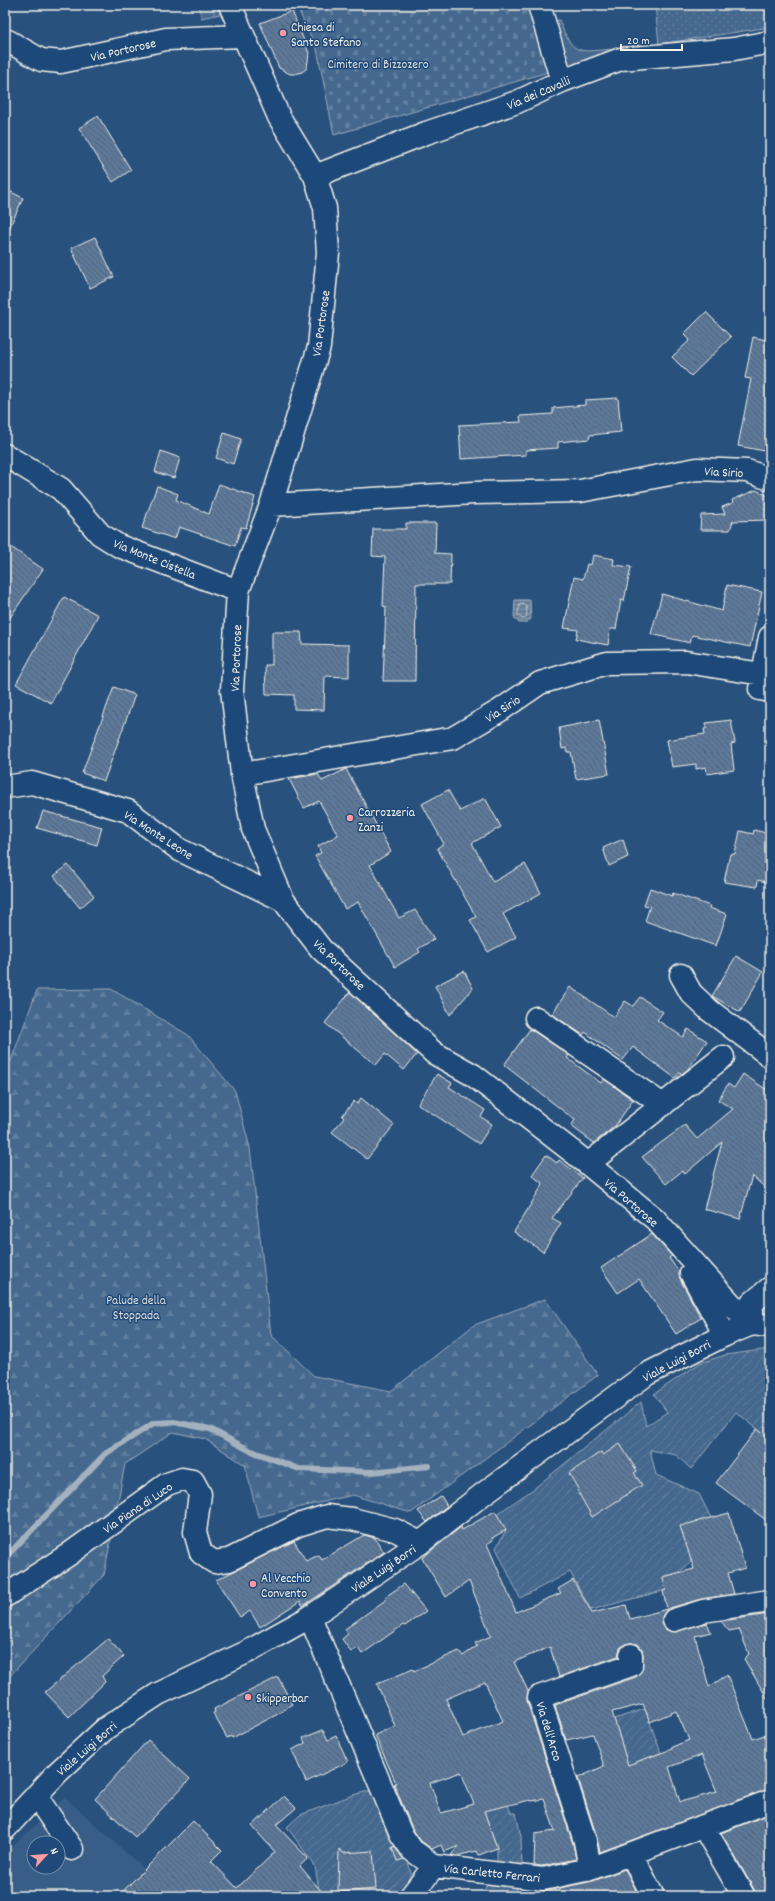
<svg xmlns="http://www.w3.org/2000/svg" width="775" height="1901" font-family="Dekko,sans-serif">
<style>
.built{fill:#375d86;fill-rule:evenodd}
.grass{fill:#45688e;stroke:#9cacbb}
.forest{fill:url(#forest-firs);stroke:#9cacbb}
.cemetery{fill:url(#cemetery-stones);stroke:#9cacbb}
.park{fill:url(#park-dots);stroke:#9cacbb}
.garden{fill:url(#garden-furrows);stroke:#9cacbb}
.water{fill:url(#water-rules);stroke:#a4b2be}
.lines{fill:none;stroke-linecap:round;stroke-linejoin:round}
.shore{stroke:#bec7cc;stroke-width:1}
.stream{stroke:#a4b2be;stroke-width:6}
.building{fill:url(#building-back-hatch);stroke:#f4f1e8;fill-rule:evenodd}
.minor-casing{stroke:#f4f1e8;stroke-width:25}
.major-casing{stroke:#f4f1e8;stroke-width:25}
.minor{stroke:#1f4a7a;stroke-width:22}
.major{stroke:#1f4a7a;stroke-width:22}
.poi-dot{fill:#ff9aa2;stroke:#1f4a7a;stroke-width:1.5}
.labels{text-anchor:middle;stroke-width:3;stroke-linejoin:round;paint-order:stroke}
.poi-label{font-size:13px;fill:#f4f1e8;stroke:#1f4a7a;text-anchor:start}
.street-label{font-size:13px;fill:#f4f1e8;stroke:#1f4a7a}
.park-label{font-size:13px;fill:#dadcda;stroke:#1f4a7a}
</style>
<defs>
<pattern id="forest-firs" width="22" height="20" patternUnits="userSpaceOnUse"><rect width="22" height="20" fill="#45688e"/><path d="M5 1l3.5 6h-7zM16 11l3.5 6h-7z" fill="#607e9e"/></pattern>
<pattern id="cemetery-stones" width="16" height="16" patternUnits="userSpaceOnUse"><rect width="16" height="16" fill="#45688e"/><path d="M2 7V4a2 2 0 0 1 4 0v3zM10 15v-3a2 2 0 0 1 4 0v3z" fill="#607e9e"/></pattern>
<pattern id="park-dots" width="8" height="8" patternUnits="userSpaceOnUse"><rect width="8" height="8" fill="#45688e"/><path d="M2 2h.1M6 6h.1" fill="none" stroke="#607e9e" stroke-width="1.8" stroke-linecap="round"/></pattern>
<pattern id="garden-furrows" width="10" height="10" patternUnits="userSpaceOnUse"><rect width="10" height="10" fill="#45688e"/><path d="M-1 1l2-2M0 10L10 0M9 11l2-2" fill="none" stroke="#607e9e"/></pattern>
<pattern id="water-rules" width="6" height="5" patternUnits="userSpaceOnUse"><rect width="6" height="5" fill="#6e88a2"/><path d="M0 2.5h6" fill="none" stroke="#5f6e7d"/></pattern>
<pattern id="building-back-hatch" width="6" height="6" patternUnits="userSpaceOnUse"><rect width="6" height="6" fill="#5b7899"/><path d="M-1 5l2 2M0 0l6 6M5-1l2 2" fill="none" stroke="#536274"/></pattern>
</defs>
<rect width="100%" height="100%" fill="#28517e"/>
<filter id="ink" filterUnits="userSpaceOnUse"><feTurbulence type="fractalNoise" baseFrequency=".025" numOctaves="2"/><feDisplacementMap in="SourceGraphic" scale="8" xChannelSelector="R" yChannelSelector="G"/><feConvolveMatrix kernelMatrix="1 2 1 2 8 2 1 2 1" color-interpolation-filters="sRGB"/></filter>
<g filter="url(#ink)">
<path class="built" d="M65,1797l109,99h-169v-42zM34,1843h24v24h-24z"/>
<path class="grass" d="M559,20c15,38 19,31 57,29l1,6 -50,11 -18,-43z"/>
<path class="forest" d="M199,5h20l1,9 -19,4z
M111,989l77,46 47,56 15,57 21,187 43,41 77,15 83,-66 71,-26 53,76 -187,138 -58,-18 -95,22 -13,-52 -40,-26 -32,-7 -48,32 -21,111 -99,106v-604l32,-87z"/>
<path class="cemetery" d="M296,5h238l21,65 -221,65 -17,-86z"/>
<path class="park" d="M655,5h115v22l-111,17z"/>
<path class="garden" d="M770,1349v90l-34,-27 -45,57 -15,-14 -26,-5 6,25 43,19 12,24 -21,38 1,6 -11,10 -17,5 3,13 -75,20 -21,-38 -50,26 -24,-50 10,-18 -9,-16 35,-24 109,-88 5,24 21,-14 -13,-18 46,-31 25,-8z
M645,1709l16,44 -33,12 -14,-46z
M376,1789l31,68 4,17 -9,19 -1,3h-81l-5,-30 -28,-39 13,-12 53,-20z
M481,1802l27,3 3,8h5l5,24 1,30 -22,-2 -3,-3v-14z
M489,1879l24,1 6,16h-37z"/>
<path class="water" d="M515,600h15l1,19 -6,4h-6l-5,-6z"/>
<g class="lines">
<path class="shore" d="M520,604l6,1 1,11 -4,3 -5,-4z"/>
<path class="stream" d="M5,1558l100,-104 49,-31 20,-1 36,7 39,21 50,19 73,3 57,-6"/>
</g>
<path class="building" d="M292,11l17,42 -2,15 -5,4 -7,2h-5l-11,-6 -19,-45z
M98,116l33,54 -18,12 -34,-54z
M5,189l18,9 -18,40z
M95,237l19,40 -24,11 -19,-40z
M706,312l25,25 -40,39 -19,-19 18,-17 -6,-6z
M753,337l17,4v111l-32,-6 13,-67 -6,-1z
M618,398l3,34 -31,3 -1,4 -31,3v6l-32,2v5l-65,4 -2,-34 62,-3 -1,-6 33,-2v-6l32,-3v-5z
M224,433l17,6 -8,25 -17,-6z
M161,451l19,7 -6,20 -19,-6z
M219,484l36,13 -9,31 -5,-1 -6,19 -56,-19 -4,12 -33,-11 15,-42 21,8 -2,6 33,14z
M756,490l14,7v23l-37,1 -3,9h-30l1,-15 24,-1 -3,-7 11,-4 -1,-3z
M406,523h30l-1,30 16,1 -1,30h-34l-1,97h-32l3,-74 -3,-1 2,-49 -13,-1 1,-27h33z
M5,543l38,26 -38,56z
M593,555l21,4 -1,6 18,2 -7,34 -3,-1 -5,29h-6l-2,16 -32,-6 2,-9 -14,-2 10,-51 9,2 4,-15 4,1z
M727,585l35,7 -12,55 -58,-12 -2,8 -39,-9 11,-40 60,17z
M64,597l34,18 -47,88 -35,-19z
M272,632h29l1,12 47,1v32l-24,-1 -1,34 -30,-1v-14l-28,-1 -1,-29h7z
M114,687l21,8 -31,86 -22,-8z
M599,720l10,54 -33,5 -5,-27h-4v-4l-5,1 -3,-21z
M731,720l4,23 -4,1 3,26 -27,4 -1,-7 -10,2v-5l-24,3 -5,-27 38,-6 -1,-5 3,-1 -1,-5z
M346,769l45,83 -21,13 29,53 16,-8 19,29 -16,10 2,3 -25,15 -37,-65 -13,7 -30,-53 6,-3 -3,-7 20,-11 -19,-34 -15,7 -15,-29 29,-5 4,7z
M448,790l12,21 25,-13 16,29 -29,16 21,39 32,-18 16,29 -38,21 13,23 -28,15 -18,-32 6,-3 -39,-69 7,-4 -22,-40z
M43,811l59,16 -5,18 -60,-17z
M754,830l16,4v49l-12,-3 -1,7 -33,-5 6,-28h5l5,-23 13,3z
M623,839l5,18 -19,9 -6,-18z
M68,865l26,31 -14,12 -26,-32z
M650,888l22,8 1,-3 37,13 -1,2 18,6 -11,32 -71,-25 5,-15 -6,-1z
M736,956l27,16 -23,40 -28,-16z
M464,971l9,17 -23,27 -15,-29z
M570,987l44,30 11,-16 8,5 7,-9 23,15 -6,8 26,17 5,-8 19,12 -19,28 -6,5 -2,-2 -5,6 -42,-31 -10,13 -38,-28 -2,3 -31,-21z
M350,992l67,62 -13,16 -19,-16 -9,11 -51,-42z
M530,1029l39,26 -2,3 34,25 3,-4 29,21 -18,26 -21,17 -23,-17 4,-6 -71,-55z
M437,1074l15,9 -3,4 36,23 -4,7 11,7 -13,20 -61,-40z
M743,1074l27,18v100l-18,-16 -12,43 -36,-10 18,-67 -37,32 -3,-3 -16,13 -24,-27 43,-32 12,14 36,-30 -15,-9 10,-16 6,4z
M361,1098l33,27 -27,34 -35,-27 12,-14 -2,-2 12,-15 3,3z
M546,1155l11,8 2,-3 24,18 -31,40 9,5 -18,29 -29,-20 29,-48 -11,-9z
M652,1234l20,22 -3,2 10,14 1,7 21,39 -25,16 -37,-55 -21,14 -17,-25z
M757,1429l13,10v84l-54,-40z
M620,1444l17,27 -3,2 8,12 -50,32 -15,-27 1,-1 -9,-16 32,-21 2,3z
M441,1496l6,10 -20,16 -9,-11z
M495,1511l11,19 -14,8 1,2 -6,4 29,68 45,-19 -3,-4 15,-9 19,33 34,-8 4,14 37,-10 -4,-18 3,-1 -3,-13 31,-8 -14,-43 49,-13 16,55 -17,5 6,21 -33,5 -31,9 -5,4 -3,5v6l3,6 7,3 35,-9 4,9 -16,4 14,51 18,-12 26,64 17,-6v56l-170,63 -3,-15 -19,-59 26,-12 -11,-32 -27,6 -11,-35 81,-28 5,-5 2,-17 -1,-6 -4,-5 -7,-1 -6,1 -5,4 -2,8 -59,21 -9,-30 -36,15 14,29 -1,10 46,143 3,15 -34,7 -8,-1 1,-31 20,-3 -11,-32 -13,2 -1,-1 -46,11 13,37 -18,7 -2,-4 -21,5 -5,-1 8,-9 -15,6 -3,-7 -9,4 -11,-8 -9,-13 -18,-44 2,-1 -21,-48 20,-9 -18,-42 36,-15 1,2 45,-20 4,5 14,-10 -2,-3 16,-7 -22,-55 -23,16 -24,-39 39,-31 1,3zM485,1682l18,39 -40,16 -17,-38zM643,1704l7,18 26,-11 13,29 -17,7v2l-44,16 -16,-53zM702,1755l15,37 -37,10 -11,-35zM461,1772l13,32 -33,9 -11,-30z
M364,1535l11,3 9,14 -81,54 -3,-5 -40,26 -10,-16 -10,6 -24,-37 78,-39 12,20 13,-6 3,5z
M404,1584l22,27 -21,15 -2,-1 -41,29 -4,-6 -7,4 -9,-13 6,-5 -3,-5 42,-30 -2,-2z
M770,1614v89l-26,-44 5,-5 -10,-25 -10,2 -8,-10z
M108,1639l16,17 -22,20 3,6 -36,35 -24,-25z
M278,1677l14,27 -14,10 -46,24 -1,-2 -4,2 -14,-25 2,-1 -1,-3z
M323,1730l5,10 8,-4 12,26 -42,20 -14,-32 13,-7 -2,-5z
M148,1740l42,39 -55,58 -40,-38z
M284,1796l12,12 -20,17 32,33 -8,8 22,26 -11,1 3,3h-196l75,-75 29,29 -11,11 26,27 38,-36 -23,-26z
M770,1814v82h-15l-1,-7 -33,-56z
M394,1846l8,11 2,2 -7,2 -5,-14z
M339,1849l4,4 30,-2 3,38 -38,3z
M625,1869l14,27h-106v-6l13,1 47,-10z"/>
<g class="lines">
<defs>
<path id="minor" d="M230,5l49,112 36,59 10,32 3,45 -9,94 -48,158 -33,86 -6,99 10,84 11,55 30,71 38,49 113,104 39,22 105,81 77,63 95,106
M539,5l23,76
M8,41l33,19 20,2 105,-23 76,-3
M315,176l111,-43 91,-31 45,-21 59,-22 113,-10 36,-7
M5,455l56,34 39,45 19,12 119,45
M271,505l203,-12 106,-2 117,-22 50,2 23,8
M770,637l-10,52 10,2
M242,774l211,-36 46,-27 41,-28 67,-20 79,-1 76,12
M5,787l27,-4 96,28 52,39 103,50
M681,975l10,18 18,17 61,46
M536,1018l127,87
M588,1164l135,-107
M691,1273l34,62
M752,1324v-21l18,-15
M5,1596l63,-41 99,-71 15,-5 11,2 7,13 -5,38 6,21 13,9 15,-2 69,-35 29,-9 25,3 43,11 25,13
M310,1617l91,217 11,16 22,16 109,13 47,-10 180,-68
M674,1620l29,-9 67,-10
M36,1796l36,53
M703,1826l40,69 -2,1
M631,1854l22,42
M590,1869l-5,-28 -46,-144 92,-32v-10
M411,1896l23,-30"/>
<path id="major" d="M5,1829l53,-57 48,-44 52,-34 89,-42 63,-35 110,-74 63,-49 164,-120 78,-39 27,-11 18,2"/>
</defs>
<use href="#minor" class="minor-casing"/>
<use href="#major" class="major-casing"/>
<use href="#minor" class="minor"/>
<use href="#major" class="major"/>
</g>
</g>
<g class="poi-dot">
<circle cx="283" cy="33" r="4"/>
<circle cx="350" cy="818" r="4"/>
<circle cx="253" cy="1584" r="4"/>
<circle cx="248" cy="1697" r="4"/>
</g>
<g class="labels">
<g class="poi-label">
<text x="291" y="31">Chiesa di<tspan x="291" dy="15">Santo Stefano</tspan></text>
<text x="358" y="816">Carrozzeria<tspan x="358" dy="15">Zanzi</tspan></text>
<text x="261" y="1582">Al Vecchio<tspan x="261" dy="15">Convento</tspan></text>
<text x="256" y="1702">Skipperbar</text>
</g>
<g class="street-label">
<text transform="translate(123 49) rotate(-13)" y="5">Via Portorose</text>
<text transform="translate(538 92) rotate(-23)" y="5">Via dei Cavalli</text>
<text transform="translate(320 323) rotate(-82)" y="5">Via Portorose</text>
<text transform="translate(724 471) rotate(3)" y="5">Via Sirio</text>
<text transform="translate(155 558) rotate(22)" y="5">Via Monte Cistella</text>
<text transform="translate(235 658) rotate(-88)" y="5">Via Portorose</text>
<text transform="translate(502 708) rotate(-33)" y="5">Via Sirio</text>
<text transform="translate(159 834) rotate(33)" y="5">Via Monte Leone</text>
<text transform="translate(340 964) rotate(44)" y="5">Via Portorose</text>
<text transform="translate(632 1202) rotate(41)" y="5">Via Portorose</text>
<text transform="translate(676 1360) rotate(-28)" y="5">Viale Luigi Borri</text>
<text transform="translate(137 1507) rotate(-34)" y="5">Via Piana di Luco</text>
<text transform="translate(383 1568) rotate(-34)" y="5">Viale Luigi Borri</text>
<text transform="translate(550 1731) rotate(73)" y="5">Via dell'Arco</text>
<text transform="translate(86 1748) rotate(-41)" y="5">Viale Luigi Borri</text>
<text transform="translate(492 1872) rotate(6)" y="5">Via Carletto Ferrari</text>
</g>
<g class="park-label">
<text x="378" y="68">Cimitero di Bizzozero</text>
<text x="136" y="1304">Palude della<tspan x="136" dy="15">Stoppada</tspan></text>
</g>
</g>
<rect width="775" height="1901" fill="none" stroke="#1f4a7a" stroke-width="20"/>
<rect x="10" y="10" width="755" height="1881" fill="none" stroke="#f4f1e8" stroke-width="1.5" filter="url(#ink)"/>
<g transform="translate(46 1855) rotate(64)"><circle r="19" fill="#1f4a7a" stroke="#748da6"/>
<path d="M0-3L7 15L0 10L-7 15Z" fill="#ff9aa2"/>
<text y="-6" font-size="11" font-weight="bold" text-anchor="middle" fill="#f4f1e8">N</text>
</g>
<path d="M621 44v6h61v-6" fill="none" stroke="#f4f1e8" stroke-width="2"/>
<text x="627" y="44" font-size="12" fill="#f4f1e8" stroke="#1f4a7a" stroke-width="3" paint-order="stroke">20 m</text>
</svg>
